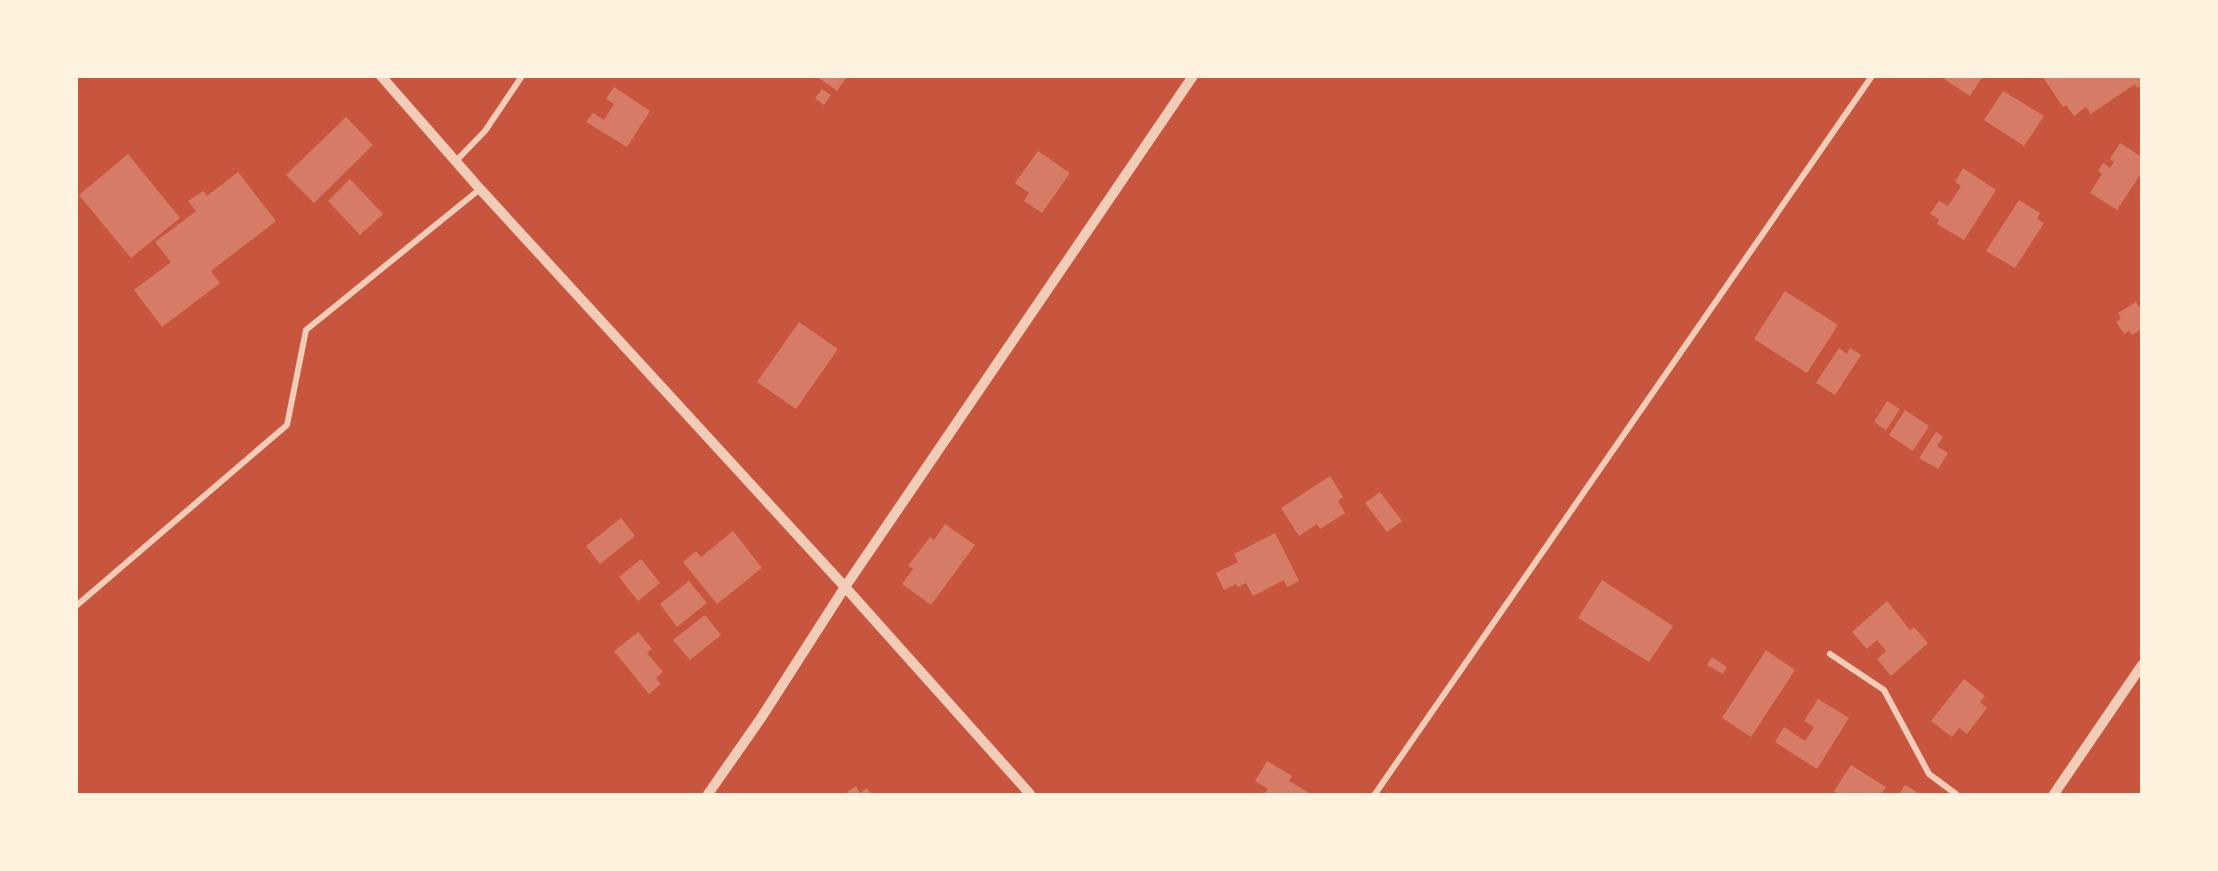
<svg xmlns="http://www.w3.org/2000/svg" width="2218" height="871" font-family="'Roboto Condensed',sans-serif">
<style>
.building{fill:#d67c66}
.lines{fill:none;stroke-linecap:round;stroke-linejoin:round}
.minor{stroke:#f1ccb7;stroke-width:6}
.tertiary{stroke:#f1ccb7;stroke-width:10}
</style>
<rect width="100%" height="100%" fill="#c8553d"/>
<path class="building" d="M816,76h31l-10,15z
M1945,76h38l-13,20 -26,-17z
M2042,76h100v9l-5,3 -2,-4 -44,30 -5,-7 -12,9 -8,-11 -3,2z
M614,87l36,24 -23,36 -41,-25 7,-9 11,7 10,-16 -8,-5z
M822,89l9,6 -7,10 -9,-7z
M2003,91l41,25 -20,30 -40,-26z
M346,117l27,28 -59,58 -28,-28z
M2120,143l22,14v15l-25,38 -27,-17 12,-19 -4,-3 5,-8 7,5 4,-6 -4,-3z
M1038,151l32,22 -28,40 -18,-12 5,-8 -14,-10z
M128,154l52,64 -49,40 -52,-63z
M1963,168l33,22 -32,50 -27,-16 2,-5 -9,-5 9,-13 9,5 13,-20 -6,-4z
M238,172l38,49 -65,50 9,12 -58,44 -28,-37 37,-28 -16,-20 41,-31 -8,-10 15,-10 4,5z
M350,179l33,35 -23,21 -32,-34z
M2019,200l21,13 -3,6 7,4 -29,45 -29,-17z
M1785,291l53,34 -31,48 -53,-34z
M2136,302l3,5 3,-1v23l-10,6 -3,-4 -5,3 -8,-12 5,-4 -3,-5z
M799,322l39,27 -42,60 -39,-27z
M1839,348l8,6 3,-6 11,7 -26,40 -19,-12z
M1887,401l13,8 -14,21 -12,-8z
M1905,410l24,16 -16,25 -24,-16z
M1936,432l7,5 -6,9 11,7 -10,16 -19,-11z
M1330,476l13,21 -5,4 7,12 -25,16 -3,-5 -18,12 -18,-28z
M1380,492l22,29 -15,11 -22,-29z
M621,518l14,18 -35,28 -14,-18z
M945,524l30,21 -44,60 -29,-21 11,-15 -5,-3 22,-29 4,3z
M733,531l29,37 -45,36 -34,-42 13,-11 5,6z
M1275,533l24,48 -12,6 -3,-7 -31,16 -7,-13 -8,4 -2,-3 -12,6 -8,-17 22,-11 -4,-8z
M641,559l19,24 -22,18 -19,-24z
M1602,580l71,46 -24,36 -71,-44z
M689,581l18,22 -30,24 -17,-23z
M1887,601l23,29 4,-3 14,16 -37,33 -14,-17 9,-8 -9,-11 -10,9 -15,-17z
M705,615l16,20 -31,25 -17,-20z
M638,632l14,17 -5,4 16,19 -7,6 5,6 -12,10 -35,-43z
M1766,650l29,20 -44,67 -29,-19z
M1712,657l15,10 -4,7 -16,-9z
M1964,679l21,17 -5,6 7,6 -20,26 -8,-6 -7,9 -21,-16z
M1818,699l31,19 -32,51 -42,-27 9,-15 21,14 9,-14 -10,-6z
M1267,761l25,15 -3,5 22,13h-47l4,-5 -13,-8z
M1851,765l35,22 -5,7h-42l-5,-3z
M1905,785l15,9h-21z
M856,786l4,7 7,-5 4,6h-22l-2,-2z"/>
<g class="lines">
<path class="minor" d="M456,161l29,-30 37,-55
M76,606l211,-181 19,-95 174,-141
M1830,654l54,36 45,84 27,20
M1375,794l497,-718"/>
<path class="tertiary" d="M381,76l99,113 365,398 185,207
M708,794l53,-76 84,-131 348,-511
M2054,794l88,-129"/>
</g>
<rect width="2218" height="871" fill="none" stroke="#fff3e0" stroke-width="156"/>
</svg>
